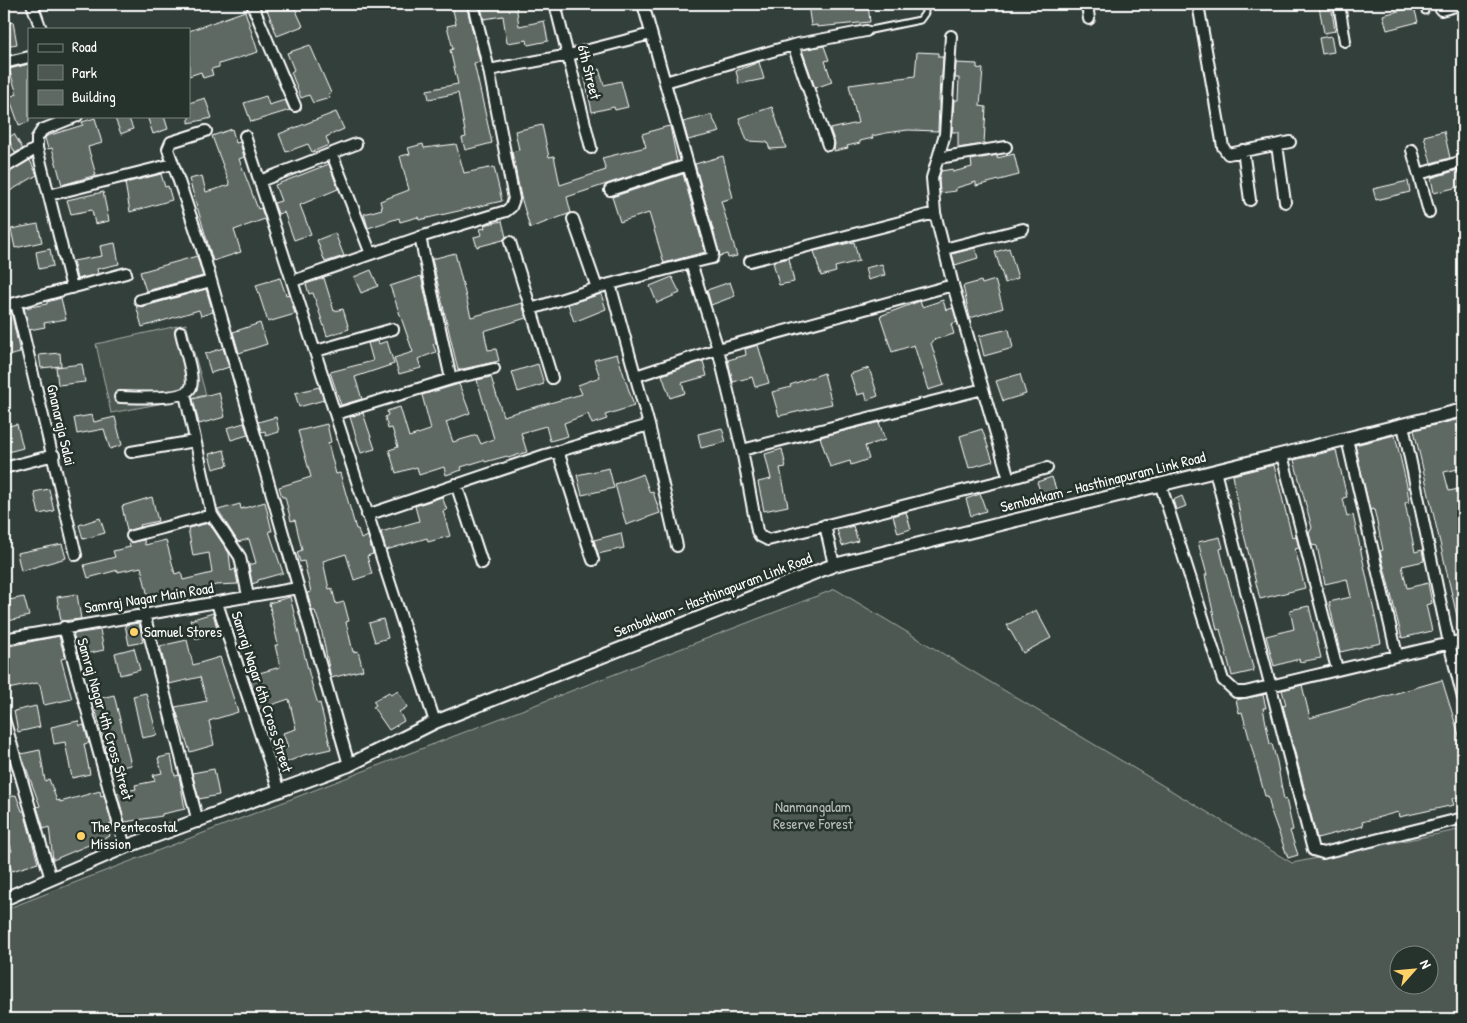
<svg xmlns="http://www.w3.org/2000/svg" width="1467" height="1023" font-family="'Patrick Hand',sans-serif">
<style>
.green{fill:#4d5853;stroke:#a6aca9;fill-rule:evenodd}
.building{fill:#5f6964;stroke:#fff}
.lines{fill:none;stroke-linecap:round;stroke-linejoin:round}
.service-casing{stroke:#fff;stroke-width:9}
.minor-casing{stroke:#fff;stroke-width:14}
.tertiary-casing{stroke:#fff;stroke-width:16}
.service{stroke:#26332d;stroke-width:5}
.minor{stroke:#26332d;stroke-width:10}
.tertiary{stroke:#26332d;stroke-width:12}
.poi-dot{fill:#ffd166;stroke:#26332d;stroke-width:2}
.labels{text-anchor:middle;stroke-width:5;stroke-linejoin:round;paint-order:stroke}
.street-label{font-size:15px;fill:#fff;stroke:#26332d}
.poi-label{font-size:15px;fill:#fff;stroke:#26332d;text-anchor:start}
.park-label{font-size:15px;fill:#b8bcba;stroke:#26332d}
</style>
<rect width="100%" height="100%" fill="#333f3a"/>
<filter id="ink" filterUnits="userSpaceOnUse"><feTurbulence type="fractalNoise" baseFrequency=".02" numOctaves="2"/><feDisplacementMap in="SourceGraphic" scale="10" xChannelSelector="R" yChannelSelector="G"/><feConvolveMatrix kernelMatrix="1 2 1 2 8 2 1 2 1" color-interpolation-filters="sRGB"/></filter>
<g filter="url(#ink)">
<path class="green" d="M186,324l20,71 -95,18 -15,-69z
M835,589l457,274 171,-34v190h-1459v-109zM1400,956h30v30h-30z"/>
<path class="building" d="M265,4h28l10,22 -26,10z
M459,4h7l14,58 -6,1 18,80 -27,7 -3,-12 4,-1 -8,-44 -29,6 -2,-9 31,-6 -8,-34 3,-1 -6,-23 9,-2 -4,-19z
M480,4h36l3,22 25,-5 4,20 -20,4 -1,-5 -20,3 -4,-27 -19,3z
M808,4h60l2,18 -53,5v-2l-6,1z
M1331,5l4,26 -11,2 -5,-26z
M1414,7l4,15 -31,8 -4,-15z
M245,11l13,41 -39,12v3l-8,2 2,6 -10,3 -2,-6 -12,4v-45z
M13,22l4,22 -10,2 -3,-22z
M1331,36l3,16 -12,2 -3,-16z
M310,45l21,48 -3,1 2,4 -17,5 -4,-8 -8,3 -10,-26 3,-2 -7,-17z
M824,46l5,14 -4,1 7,21 -17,6 -13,-38z
M917,52l21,1v4h5l-1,20h-2l-2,54 -30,-1 -22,3 -14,3 1,2 -13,3v2l-13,3 1,2 -14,3 1,-8 -5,-14 28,-6 -9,-38 66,-9z
M759,62l5,17 -25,5 -3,-13z
M956,63l21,1v4l6,1 -3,37 6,1 -2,37 -26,4v-16h-6l2,-32h4l1,-22h-4z
M29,64v58l-10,3 -10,-28 8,-3 -8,-25z
M599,69l5,16 17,-4 7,26 -13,3 -1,-3 -22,5 -8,-38z
M266,96l3,9 16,-5 5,10 -39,12 -7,-19z
M205,98l7,20 -23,5v-20z
M772,107l14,41 -16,1 -3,-7 -20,-1 -8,-23z
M336,112l8,17 -18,8 3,8 -17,7 -4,-8 -22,8 -7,-18z
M711,115l9,17 -32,8 -5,-18z
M114,116h14l5,13 -12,5z
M147,116h17l4,13 -15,5z
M95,118l7,25 -14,4 8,28 -34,10 -10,-37 -4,1 -3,-11 2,-2 36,-11 -1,-3z
M542,125l7,32 5,-1 6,29 46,-15 -4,-12 44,-11 -4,-13 23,-7 5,-1 7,35 -110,36 4,16 -41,15 -9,-31 -9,-45 7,-2 -4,-19z
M232,129l4,14 4,-1 4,15 -5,2 19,50 3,-1 4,11 -31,11 7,22 -28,9 -24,-82 13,-3 4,16 24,-7 -18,-49z
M1444,131l6,27 -19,5 -7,-27z
M14,134l9,15 -8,4 -7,-15z
M423,144l1,4 32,-4 8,29 30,-6 8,34 -83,19 -1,-3 -18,5 -1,-4 -31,10 -4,-14 18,-5 -2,-8 29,-11 -9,-34 10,-2 -2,-6z
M1014,154l5,21 -43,11v-4l-20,6v3l-16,2 -1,-14 2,-8 12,-2v3l19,-5 -1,-7 26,-5v3z
M723,156l10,42 -12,3 16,55 -9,2 -1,-4 -7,2 -25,-92z
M30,160l7,15 -27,16 -6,-11v-5z
M329,164l9,25 -38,16 11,29 -17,6 -10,-28 -6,2 -4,-11 7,-2 -6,-16z
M1458,170l4,16 -28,7 -3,-15z
M161,174l4,13 3,-1 4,14 -42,12 -5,-29z
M683,174l22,78 -41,11 -15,-50 -29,9 -8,-25z
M1408,181l2,11 -34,8 -3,-11z
M103,192l6,29 -14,3 -3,-14 -21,4 -4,-14z
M502,221l4,16 -3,3 -26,7 -3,-10 8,-2 -2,-6 5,-1 -1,-3z
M38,224l4,18 -27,6 -4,-19z
M335,233l9,23 -19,6 -8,-22z
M854,242l5,19 -24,6 1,5 -15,4 -7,-25z
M115,243l4,21 -22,5 1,5 -21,5 -4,-18 29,-5 -2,-10z
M975,248l3,10 -23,7 -3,-11z
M1009,248l9,30 -13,5 -10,-31z
M50,249l3,17 -14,3 -3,-17z
M455,253l16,64 51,-14 4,15 -42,13 4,19 8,-1 3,12 -41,9 -26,-111z
M197,256l6,20 -57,15 -6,-19z
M789,258l5,24 -15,3 -6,-23z
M882,264l3,11 -17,5 -3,-12z
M371,270l7,16 -17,7 -7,-16z
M421,276l15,67 -3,1 3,8 -18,7 3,9 -22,6 -5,-16 19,-6 -23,-66z
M672,277l8,16 -23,10 -7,-17z
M280,278l6,17 3,-1 6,20 -27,8 -12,-37z
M324,278l10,33 9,-2 6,20 -22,7 -14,-43 -4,1 -3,-10z
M995,280l8,28 -33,10 -7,-32 18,-5 1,3z
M730,282l5,14 -24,9 -4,-15z
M206,289l7,23 -12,4 -2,-6 -57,17 -6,-22 6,2z
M601,294l5,15 -32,13 -6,-18z
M61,298l5,21 -22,4 1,4 -16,3 -5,-22 23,-4v-2z
M943,300l3,10 7,-2 4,14 -6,2 3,10 -21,6 -2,3 13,42 -16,5 -14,-45 -22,7 -12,-36 40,-15 2,6z
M11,311l9,42 -12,3 -4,-19v-24z
M260,323l7,21 -28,9 -6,-21z
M1009,329l4,19 -29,8 -5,-20z
M378,341l1,3 8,-3 7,23 -39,13 7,22 -21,6 -11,-33 43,-11 -5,-18z
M758,345l11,38 -14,4 -3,-10 -19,5 -5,-22 18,-5 -1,-6z
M223,348l6,19 -18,6 -6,-19z
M60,353l1,13 -20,2 -2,-13z
M617,354l17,52 -29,9 2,4 -15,5 -4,-10 -24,9 4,13 -18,5 -4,-15 -25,7 6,19 -19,6 -1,-2 -22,6 -1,-2 -23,7 1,3 -16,5 -2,-8 -25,8 -2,-8 -21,6 -7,-23 9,-3 -6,-19 -4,1 -3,-12 3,-2 -1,-4 13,-4 9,30 21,-7 1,-1 -9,-34 37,-11 11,29 -24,9 7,20 24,-7 4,9 13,-5 -17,-59 14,-3 12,39 79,-22 -4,-9 22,-8 -6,-17z
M703,361l4,15 -25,7 3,10 -15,5 -8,-23z
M82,364l3,18 -27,3 -2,-18z
M538,364l6,20 -26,8 -6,-20z
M869,368l9,28 -11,4 -2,-7 -8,2 -7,-21z
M824,373l8,31 -53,12 -7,-24 19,-5 -1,-2z
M1020,374l6,20 -23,7 -7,-20z
M319,387l5,13 -25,7 -4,-14z
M219,392l6,25 -26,7 -6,-25z
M363,413l12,36 -14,4 -11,-36z
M92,415l2,7 21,-5 7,28 -12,4 -6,-20 -27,5 -3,-16z
M276,417l3,15 -13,4 -1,-5 -4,1 -3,-10z
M1456,420l7,35v13l-19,4 5,19 14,-3v31l-6,1 6,27 -5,1 5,26v50l-4,1 -45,-195z
M879,422l6,18 -20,6 4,13 -18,6 -1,-4 -20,6 -10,-30z
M244,423l4,12 -17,5 -4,-12z
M17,424l6,24 -19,5v-26z
M327,424l4,18 -3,1 8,31 4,-1 16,56h2l3,10 7,-3 5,18 -6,2 5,18 -18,6 -8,-26 -23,7 6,28 3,-1 4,16 8,-2 5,19 -3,1 7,30 5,-1 5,19 -32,8 -10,-50 -6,-17h-3l-5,-18 4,-1 -7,-31 -4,1 -3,-10 5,-2 -7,-30 -4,1 -6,-24h-3l-3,-10 32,-10 -13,-46z
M722,428l4,14 -25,6 -3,-14z
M982,429l11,32 -24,7 -9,-32z
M1395,435l12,51 2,16 -4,1 10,49 7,-2 2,11 -22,5 5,22 21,-5 4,20 -6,2 6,26 -30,7 -22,-87 3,-1 -9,-41 -4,1 -15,-65z
M782,449l4,18 -6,1 8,38 -24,5 -6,-29 13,-3 -6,-25z
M224,450l4,15 -15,4 -4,-15z
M1336,450l11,47 -4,1 4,19 6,-2 28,128 -41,9 -11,-50 22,-5 -4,-18 -22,5 -8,-38 -5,-1 -3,-12 3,-5 -18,-68z
M1274,465l18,72 4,-1 3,12 -4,1 10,39 -45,11 -18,-72 -9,-52z
M609,468l5,20 -32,7 -5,-20z
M643,474l7,19 3,-1 7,21 -34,12 -11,-41z
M1052,477l8,24 -15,4 -8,-23z
M49,489l5,22 -15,3 -5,-22z
M980,494l6,17 -15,5 -5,-17z
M1182,496l4,10 -10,4 -3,-10z
M152,497l6,24 -18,4 1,2 -14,4 -5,-25z
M442,497l5,13 -4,1 7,25 -22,6 -1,-4 -41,12 -5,-18 38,-11 -4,-15z
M265,502l7,29h-3l14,42 -25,7v2l-6,2 -3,-19 7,-2 -7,-24 -11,3 -20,-32 22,-6 1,5z
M906,512l5,17 -13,4 -5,-17z
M100,518l5,15 -22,6 -4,-14z
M209,523l20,30 2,18 4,-2 3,15 -22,1 -40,11 -2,-5 -26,6 -7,-30 -23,5v-2l-30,8 -4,-13 31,-8 -2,-6 17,-4 -1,-5 15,-2 1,5 21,-5 9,34 6,-2 2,8 29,-7 -3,-20 -16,3 -5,-28z
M853,526l5,15 -16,5 -5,-16z
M621,533l3,15 -26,6 -4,-14z
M1220,537l3,11 -3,1 5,21 29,101 -22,5 -12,-47 -3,1 -12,-55h2l-9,-33z
M62,544l4,14 -45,13 -4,-18z
M77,594l4,25 -20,2 -4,-24z
M24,597l5,19 -25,6v-21z
M290,597l22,88 6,19 2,-1 11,46 -27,6 -26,11 -5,-14 15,-5 -5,-14 13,-4 -7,-30 -30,10 -10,-33 31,-9 -5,-22h3l-9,-42z
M1309,606l12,52 -21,4 -1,-3 -25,7 -8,-30 28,-7 -4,-19z
M1036,610l15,28 -28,15 -16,-28z
M213,613l5,19 -22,7 -6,-19z
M383,619l5,19 -13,4 -6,-19z
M139,623l4,19 -14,3 -4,-20z
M100,630l4,20 -23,5 -8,-21z
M59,636l6,22 -4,1 11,40 -28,6 -4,-20 -3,-2 -29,6 -4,-14v-28z
M187,640l6,25 27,-8 18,55 -29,9 5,24 -24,7 -15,-45 32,-6 -7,-24 -31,7 -9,-38z
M134,648l6,22 -20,5 -5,-22z
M1442,680l21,68v48l-11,3 2,6 -55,12 -1,-5 -36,10 1,4 -46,12 -34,-132 3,-1 -4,-15 20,-5 8,33z
M398,691l9,16 -8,5 5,9 -15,9 -16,-23 3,-2 -3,-4 16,-9 2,3z
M146,693l11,42 -15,3 -9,-42z
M114,695l17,70 -20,4 -18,-69z
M1263,695l3,13h-3l7,36h2l5,18 7,38 2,-1 7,31 -3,1 8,24 -10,3 -16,-44 -4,-18h-3l-23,-84 -3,1 -3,-13z
M36,706l4,21 -22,5 -4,-21z
M78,721l2,5 4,-1 5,18 -5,1 6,30 -18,4 -7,-36 -11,2 -3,-17z
M40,750l5,31 4,-2 8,22 3,-1v2l40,-11 1,5 3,-1 8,29 -5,1 3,11 -57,24 -4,-33 -5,2 -7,-22 3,-1 -19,-52z
M171,755l4,21 4,-1 6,34 -23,5v2l-37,6 -8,-29 19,-4 -1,-4 20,-4 -2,-6 9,-2 -4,-15z
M214,769l5,26 -20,4 -7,-26z
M16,795l6,16h2l14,52 -26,8 -7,-17 7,-3 -8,-25v-27z"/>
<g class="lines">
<defs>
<path id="service" d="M1424,4l1,7
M866,31l54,-11 5,-7v-9"/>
<path id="minor" d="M32,4l9,25
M252,4l43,102
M555,4l36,144
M643,4l70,250 -1,4 -21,5 27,86 24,101 15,81 3,5 8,4 241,-61 -56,-194 -18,-72 -3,-35 13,-44 6,-98
M1087,4l2,15
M1198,4l25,143 5,7 62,-12
M1339,4l6,37
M1441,10l22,-6
M793,45l35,100
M4,63l25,-6
M489,70l80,-15 82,-21
M665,82l128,-37 73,-14
M206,131l-35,11 -3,7 34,100 147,516
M245,136l190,586
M1277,145l8,57
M1243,150l7,50
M1412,150l17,62
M332,154l39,100
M938,158l68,-11
M4,168l33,-20
M1419,174l44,-13
M260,181l96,-37
M610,190l78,-25
M49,195l124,-31
M573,219l24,69
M420,237l31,142
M510,242l21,67
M944,249l79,-20
M750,261l185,-48
M293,281l127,-44 86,-26 5,-4 3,-8 -25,-129 -16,-66
M610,284l39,141 28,121
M72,288l-35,-140v-10l5,-8 35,-14
M140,300l71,-19
M16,303l60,252
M4,306l122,-33
M316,351l77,-22
M636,376l82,-27 235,-64
M552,378l-21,-69 79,-25 81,-21
M185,394l27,121 28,42 8,39
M120,397c14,0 66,4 71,-10 4,-11 -8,-43 -10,-55
M336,414l115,-35 43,-10
M1403,425l46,218 14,55
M1347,439l50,216
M742,450l241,-61
M558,451l35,109
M131,452l64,-11
M1282,455l55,214
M4,468l50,-13
M1215,471l98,379 10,3 140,-35
M1009,479l38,-11
M456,484l26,79
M1161,486l62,194 13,12h9l218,-52
M367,515l178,-60 104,-30
M825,525l9,40
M132,536l80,-21
M217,603l62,188
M144,614l54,208
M64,627l61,220
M4,639l294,-51
M4,719l47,160"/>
<path id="tertiary" d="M4,899l121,-52 224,-82 86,-43 399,-157 629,-155"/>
</defs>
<use href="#service" class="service-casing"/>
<use href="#minor" class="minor-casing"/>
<use href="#tertiary" class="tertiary-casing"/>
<use href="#service" class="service"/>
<use href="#minor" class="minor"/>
<use href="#tertiary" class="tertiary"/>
</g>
</g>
<g class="poi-dot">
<circle cx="134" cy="632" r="5"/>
<circle cx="81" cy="836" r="5"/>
</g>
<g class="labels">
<g class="street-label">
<text transform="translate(589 72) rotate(76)" y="5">6th Street</text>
<text transform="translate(61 425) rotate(77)" y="5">Gnanaraja Salai</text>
<text transform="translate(1103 482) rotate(-14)" y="5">Sembakkam - Hasthinapuram Link Road</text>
<text transform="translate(713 595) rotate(-21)" y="5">Sembakkam - Hasthinapuram Link Road</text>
<text transform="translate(149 598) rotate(-9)" y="5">Samraj Nagar Main Road</text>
<text transform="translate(262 692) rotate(72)" y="5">Samraj Nagar 6th Cross Street</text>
<text transform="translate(105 719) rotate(74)" y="5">Samraj Nagar 4th Cross Street</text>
</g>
<g class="poi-label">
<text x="144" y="637">Samuel Stores</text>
<text x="91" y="832">The Pentecostal<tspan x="91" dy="17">Mission</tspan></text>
</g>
<g class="park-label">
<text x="813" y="812">Nanmangalam<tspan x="813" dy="17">Reserve Forest</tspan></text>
</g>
</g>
<rect width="1467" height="1023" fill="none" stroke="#26332d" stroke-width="20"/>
<rect x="10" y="10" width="1447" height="1003" fill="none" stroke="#fff" stroke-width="2" filter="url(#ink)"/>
<rect x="28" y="28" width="162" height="90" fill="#26332d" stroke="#7d8581"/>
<rect x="38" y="44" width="25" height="8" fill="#26332d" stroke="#7d8581"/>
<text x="72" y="52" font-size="15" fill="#ffffff">Road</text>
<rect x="38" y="65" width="25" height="15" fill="#4d5853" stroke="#7d8581"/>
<text x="72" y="78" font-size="15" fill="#ffffff">Park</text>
<rect x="38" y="90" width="25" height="15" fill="#5f6964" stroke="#7d8581"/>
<text x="72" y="102" font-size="15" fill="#ffffff">Building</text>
<g transform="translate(1414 970) rotate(63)"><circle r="24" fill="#26332d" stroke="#7d8581"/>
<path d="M0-4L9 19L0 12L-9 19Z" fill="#ffd166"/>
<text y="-8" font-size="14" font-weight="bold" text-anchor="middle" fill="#ffffff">N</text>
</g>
</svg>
